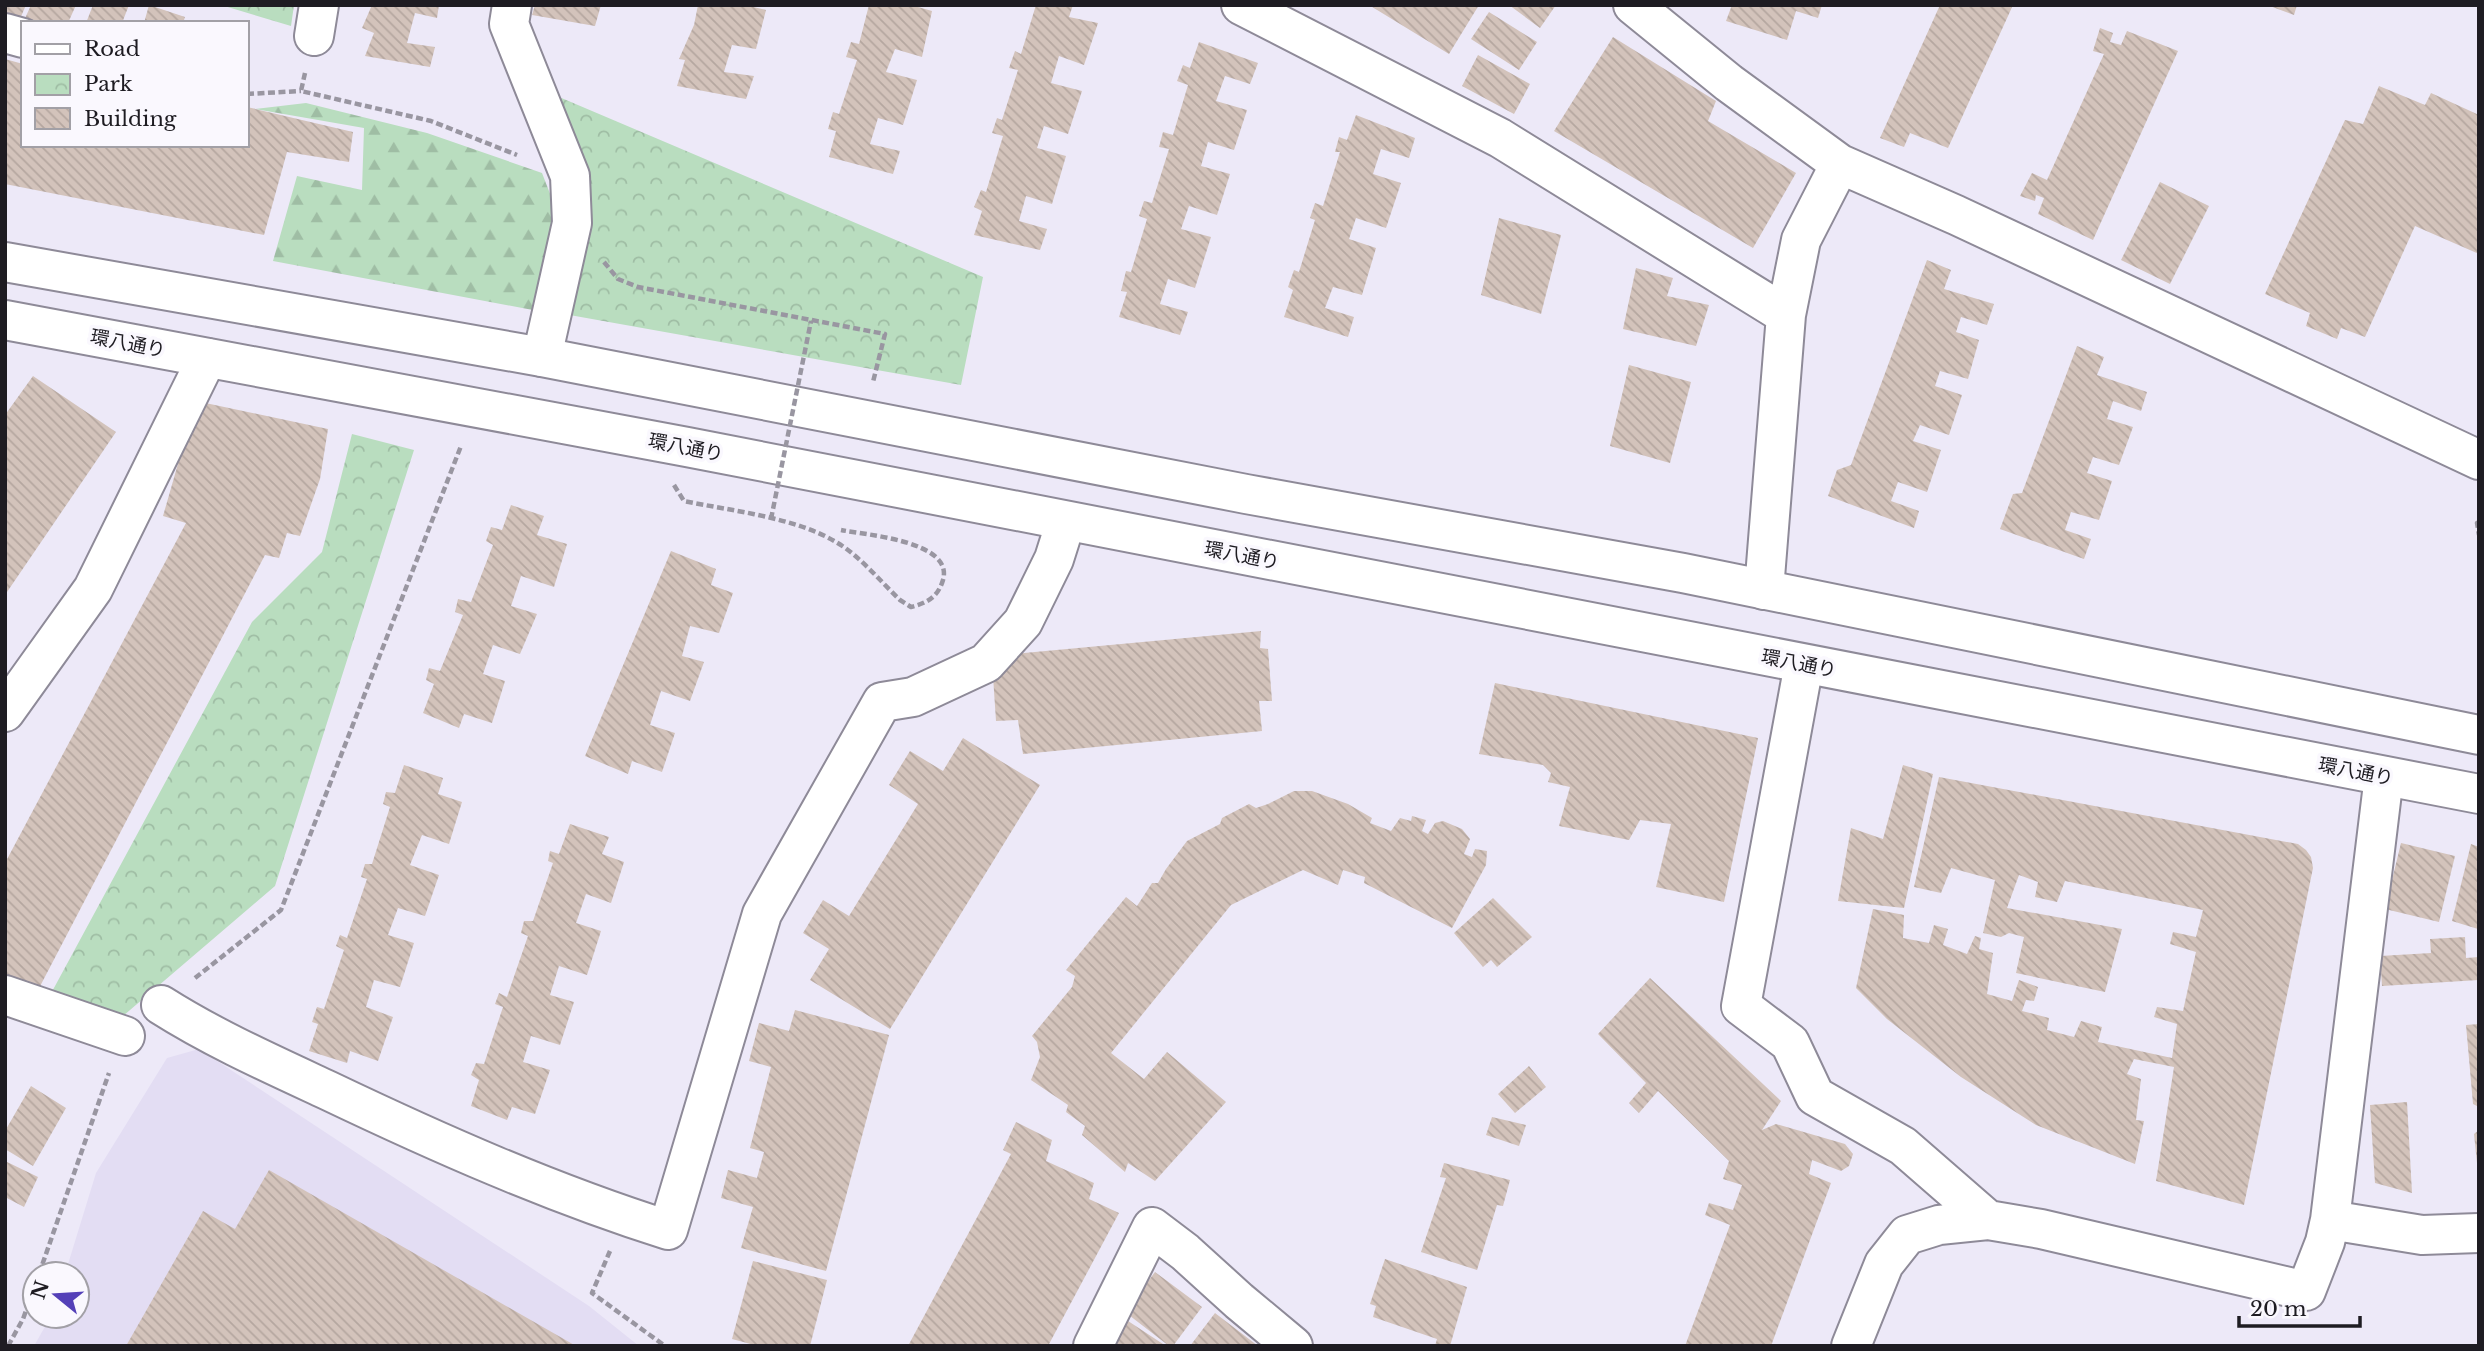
<svg xmlns="http://www.w3.org/2000/svg" width="2484" height="1351" font-family="'Libre Baskerville','Noto Sans JP',serif">
<style>
.built{fill:#e3ddf3}
.forest{fill:url(#forest-firs)}
.park{fill:url(#park-crowns)}
.building{fill:url(#building-back-hatch)}
.lines{fill:none;stroke-linecap:round;stroke-linejoin:round}
.minor-casing{stroke:#8e8a98;stroke-width:42}
.major-casing{stroke:#8e8a98;stroke-width:42}
.path{stroke:#9996a1;stroke-width:4.5;stroke-dasharray:7 3.5;stroke-linecap:butt}
.minor{stroke:#fff;stroke-width:38}
.major{stroke:#fff;stroke-width:38}
.path-bridge{stroke:#9996a1;stroke-width:4.5;stroke-dasharray:7 3.5;stroke-linecap:butt}
.labels{text-anchor:middle;stroke-width:7;stroke-linejoin:round;paint-order:stroke}
.street-label{font-size:19px;fill:#1e1c22;stroke:#faf8fe}
</style>
<defs>
<pattern id="forest-firs" width="22" height="20" patternUnits="userSpaceOnUse" patternTransform="scale(1.75)"><rect width="22" height="20" fill="#b9ddbf"/><path d="M5 1l3.5 6h-7zM16 11l3.5 6h-7z" fill="#9fbda4"/></pattern>
<pattern id="park-crowns" width="20" height="18" patternUnits="userSpaceOnUse" patternTransform="scale(1.75)"><rect width="20" height="18" fill="#b9ddbf"/><path d="M2 6a3 3 0 1 1 6 0M12 15a3 3 0 1 1 6 0" fill="none" stroke="#9fbda4"/></pattern>
<pattern id="building-back-hatch" width="6" height="6" patternUnits="userSpaceOnUse" patternTransform="scale(1.75)"><rect width="6" height="6" fill="#d3c3bb"/><path d="M-1 5l2 2M0 0l6 6M5-1l2 2" fill="none" stroke="#b5a7a0"/></pattern>
</defs>
<rect width="100%" height="100%" fill="#ede9f8"/>
<path class="built" d="M199,1049l390,257 50,40h-605l17,-30h26v-42h-12l31,-101 71,-115z"/>
<path class="forest" d="M306,103l121,30 115,40 17,44 -21,94 -265,-50 24,-85 65,14 2,-62 -109,-19z"/>
<path class="park" d="M221,5h73l-3,21z
M552,94l431,183 -22,108 -397,-71z
M352,434l62,16 -139,436 -159,136 -68,-23 204,-377 70,-70z"/>
<path class="building" d="M5,5h21l-10,23 -11,-5z
M31,5h45l-8,18h-45z
M93,5h36l-7,18h-36z
M149,5l36,12 -2,6h-39z
M372,5h67l-2,13 -22,-5 -8,30 28,4 -5,20 -65,-11 9,-23 -12,-5z
M535,5h66l-6,21 -63,-11z
M698,5h47l21,5 -10,39 -24,-4 -8,27 30,4 -8,23 -69,-13 8,-26 -6,-1 15,-34z
M869,5h42l21,6 -10,46 -27,-8 -9,23 31,8 -14,45 -25,-7 -8,26 30,7 -7,23 -64,-17 7,-26 -8,-2 5,-17 6,2 18,-54 -11,-3 5,-15 8,2z
M1036,5h37l-4,12 29,6 -14,42 -25,-9 -8,27 31,8 -14,43 -24,-8 -7,22 29,8 -14,48 -26,-8 -7,25 28,8 -7,21 -66,-15 8,-24 -8,-4 7,-17 5,2 17,-56 -11,-3 5,-15 5,2 16,-50 -9,-2 6,-17 6,3z
M1369,5h110l-30,49z
M1509,5h47l-16,23z
M1732,5h90l-4,13 -22,-7 -9,29 -61,-19z
M1940,5h73l-65,143 -38,-15 -6,14 -24,-9z
M2267,5h30l-3,10z
M1489,12l48,30 -18,28 -48,-31z
M2100,28l13,5 -3,9 11,3 6,-14 51,20 -85,189 -55,-26 6,-16 -8,-3 -1,6 -15,-5 12,-23 15,7 57,-126 -11,-3z
M1613,37l103,64 -8,20 88,52 -43,75 -199,-117z
M1199,42l59,21 -8,21 -25,-8 -9,25 31,9 -13,40 -26,-8 -7,24 29,8 -13,41 -28,-9 -8,23 30,8 -16,51 -27,-9 -8,25 28,8 -8,23 -61,-18 8,-25 -6,-1 5,-20 5,1 16,-53 -8,-3 5,-15 8,2 17,-54 -10,-2 4,-15 10,3 15,-50 -11,-4 6,-16 7,3z
M1478,55l52,29 -16,30 -52,-28z
M5,59l18,5v81h224v-38l106,25 -4,30 -62,-10 -23,83 -259,-51z
M2379,86l46,19 6,-12 48,22v139l-64,-28 -50,111 -24,-9 -4,11 -31,-13 4,-13 -45,-19 80,-174 18,4z
M1356,115l59,23 -6,20 -28,-9 -8,25 28,9 -15,45 -30,-10 -7,21 27,9 -14,47 -29,-8 -8,21 29,9 -6,20 -64,-20 9,-27 -5,-3 6,-17 5,2 16,-52 -5,-2 5,-15 8,3 17,-54h-5l4,-15 8,3z
M2160,182l49,24 -39,78 -49,-24z
M1499,218l62,17 -20,79 -60,-19z
M1927,260l24,10 -7,19 50,15 -7,21 -26,-8 -5,15 23,8 -11,39 -28,-8 -5,15 27,9 -13,40 -29,-10 -7,16 28,9 -14,42 -29,-10 -7,19 28,10 -5,17 -86,-32 9,-26 14,-5z
M1636,268l37,10 -6,18 42,9 -13,41 -73,-17z
M2077,346l27,11 -7,18 50,17 -6,19 -28,-10 -6,18 26,8 -14,38 -26,-8 -6,16 25,8 -13,39 -28,-8 -6,18 26,9 -7,20 -84,-30 13,-35 9,-1z
M1629,365l62,17 -21,81 -60,-17z
M33,376l83,56 -111,163v-180z
M196,401l132,28 -8,50 -20,57 -13,-3 -8,25 -14,-3 -229,439 -31,-19v-112l181,-340 -23,-7z
M511,505l33,11 -7,19 30,9 -13,43 -33,-11 -10,30 26,8 -17,40 -27,-9 -10,29 22,7 -13,42 -28,-9 -5,14 -36,-15 11,-29 -8,-4 3,-12 11,3 23,-56 -8,-3 3,-13 13,3 22,-57 -7,-4 5,-14 11,3z
M671,551l45,18 -5,16 22,8 -14,40 -29,-7 -8,30 22,6 -14,39 -29,-10 -11,34 25,8 -13,39 -30,-11 -4,13 -43,-18z
M1261,631l-1,17 8,1 4,52h-13l3,30 -239,23 -5,-34 -22,1 -3,-45 21,-22z
M1495,683l263,55 -34,164 -68,-15 15,-63 -31,-4 -11,20 -70,-14 11,-39 -22,-5 3,-9 -8,-8 -64,-11z
M963,738l77,47 -150,244 -80,-49 19,-31 -26,-16 20,-33 26,16 69,-112 -29,-19 21,-34 33,20z
M404,765l39,13 -5,16 24,8 -13,42 -27,-9 -12,30 29,10 -14,41 -27,-8 -10,27 26,8 -14,44 -26,-7 -8,27 27,10 -15,44 -28,-10 -3,12 -38,-12 9,-27 -6,-2 5,-15 7,2 20,-59 -8,-4 4,-11 7,3 20,-59 -6,-2 4,-13h7l18,-57 -7,-3 3,-12 9,1z
M1903,765l30,9 -29,134 -66,-7 13,-73 32,11z
M1939,777l359,67 8,6 5,7 2,11 -69,337 -88,-24 18,-114 -40,-8 -7,15 14,5 -5,41 8,1 -9,43 -99,-39 -75,-48 -74,-58 -31,-31 17,-79 31,6 -1,23 26,5 5,-18 14,4 -5,16 24,9 8,-18 6,2 -2,11 14,4 -6,41 25,7 7,-21 19,7 -4,14 -8,-1 -4,11 27,7 -2,12 27,7 7,-16 21,6 -4,15 74,16 5,-34 -23,-7 3,-10 26,4 13,-59 -26,-8 3,-12 23,5 7,-27 -138,-29 -8,21 -22,-5 3,-15 -19,-7 -12,33 115,21 -17,63 -89,-19 8,-36 -15,-4 -8,4 -18,-4 12,-53 -44,-12 -10,25 -27,-6z
M1294,791h18l36,13 24,14 -2,5 21,8 9,-13 11,3 1,-5 14,4 -4,11 6,3 7,-11 8,-2 19,8 8,10 -6,15 8,3 3,-8 12,2 -1,14 -34,63 -88,-45 1,-6 -22,-7 -5,15 -35,-15 -72,35 -120,148 33,26 23,-27 59,50 -71,79 -27,-18 -3,9 -43,-37 3,-9 -19,-14 2,-7 -37,-25 9,-23 -3,-15 -5,-6 40,-49 3,-11 -9,-6 60,-73 11,9 15,-23h6l8,-14 21,-28 33,-17 2,-6 27,-14 7,4 12,-4z
M570,824l39,13 -7,17 22,8 -13,41 -25,-9 -10,29 25,8 -14,44 -28,-9 -9,29 24,7 -14,43 -29,-9 -8,26 27,8 -15,44 -23,-7 -5,13 -36,-14 8,-26 -8,-5 5,-12 8,1 19,-57 -8,-3 4,-11 8,4 21,-61 -7,-3 3,-12h9l20,-58 -5,-2 2,-10 9,3z
M2401,843l54,13 -16,66 -54,-13z
M2471,844l8,3 -1,82 -26,-8z
M1493,898l39,39 -35,30 -6,-7 -8,7 -29,-34z
M2465,937l1,21 13,-1v23l-97,6 -2,-30 51,-3 -1,-14z
M1650,978l131,123 -19,29 14,-6 69,20 8,10 -4,12 -8,5 -29,-11 -3,14 22,9 -60,163h-86l45,-121 -25,-10 4,-12 24,7 9,-25 -19,-6 6,-18 -71,-70 -19,22 -10,-10 17,-20 -48,-49z
M795,1010l94,25 -63,236 -85,-23 12,-41 -32,-9 7,-28 29,8 7,-26 -14,-4 21,-81 -22,-6 10,-38 30,8z
M2479,1024v83l-6,-3 -7,-79z
M1529,1066l17,21 -31,26 -17,-19z
M31,1086l35,22 -33,58 -28,-17v-18z
M2407,1102l5,91 -37,-10 -5,-78z
M1492,1117l34,8 -7,21 -33,-11z
M1016,1122l36,18 -6,21 48,22 -5,16 30,14 -71,133h-140l103,-192 -8,-4z
M2479,1130v33h-2l-3,-29z
M5,1161l33,16 -14,30 -19,-10z
M1444,1163l66,17 -7,26 -6,-1 -20,65 -56,-18 25,-74 -6,-1z
M269,1170l307,176h-450l77,-135 32,18z
M1385,1259l82,28 -17,59h-15l2,-7 -64,-22 3,-11 -6,-2z
M753,1261l74,19 -17,66h-52l-26,-7z
M1155,1272l47,35 -29,39h-4l-44,-34z
M1215,1313l43,33h-68z
M1125,1319l41,27h-59z"/>
<g class="lines">
<defs>
<path id="minor" d="M512,5l-3,19 61,152 2,47 -30,134
M1241,5l259,133 286,177
M1633,5l96,78 111,81 116,51 523,245
M5,33l18,5
M314,36l5,-31
M1764,590l22,-275 15,-75 39,-76
M1804,664l-63,342 49,37 25,53 88,50 85,74
M5,712l88,-123 114,-231
M5,995l120,41
M161,1005c52,33 110,59 166,85 111,53 224,103 341,140l94,-316 120,-212 31,-5 73,-34 37,-41 31,-63 12,-38
M2330,1220l92,15 57,-2
M1093,1346l59,-119 33,25 54,49 54,45
M1851,1346l33,-82 23,-29 32,-10 49,-5 53,9 265,62 19,-49 5,-22 54,-444"/>
<path id="major" d="M5,262l537,95 704,137 437,79 796,162
M5,320l682,127 1792,347"/>
</defs>
<use href="#minor" class="minor-casing"/>
<use href="#major" class="major-casing"/>
<path class="path" d="M305,73l-4,18 130,30 86,34
M247,94l54,-3
M604,262l14,17 20,8 247,47 -12,48
M674,485l10,16c48,10 110,16 152,41 24,14 44,39 64,58l11,7c16,-4 27,-10 32,-27 11,-39 -77,-45 -102,-50
M2479,522l-2,1 2,12
M195,978l86,-68 180,-464
M610,1251l-18,42 73,53
M39,1274l70,-201
M8,1346l15,-27 12,-33"/>
<use href="#minor" class="minor"/>
<use href="#major" class="major"/>
<path class="path-bridge" d="M771,519l40,-198"/>
</g>
<g class="labels">
<g class="street-label">
<text transform="translate(128 343) rotate(11)" y="7">環八通り</text>
<text transform="translate(686 447) rotate(11)" y="7">環八通り</text>
<text transform="translate(1242 555) rotate(11)" y="7">環八通り</text>
<text transform="translate(1799 663) rotate(11)" y="7">環八通り</text>
<text transform="translate(2356 771) rotate(11)" y="7">環八通り</text>
</g>
</g>
<rect width="2484" height="1351" fill="none" stroke="#1e1c22" stroke-width="14"/>
<rect x="21" y="21" width="228" height="126" fill="#faf8fe" stroke="#a2a0a6" stroke-width="2"/>
<rect x="35" y="44" width="35" height="10" fill="#ffffff" stroke="#a2a0a6" stroke-width="2"/>
<text x="84" y="56" font-size="21" fill="#1e1c22">Road</text>
<rect x="35" y="74" width="35" height="21" fill="url(#park-crowns)" stroke="#a2a0a6" stroke-width="2"/>
<text x="84" y="91" font-size="21" fill="#1e1c22">Park</text>
<rect x="35" y="108" width="35" height="21" fill="url(#building-back-hatch)" stroke="#a2a0a6" stroke-width="2"/>
<text x="84" y="126" font-size="21" fill="#1e1c22">Building</text>
<g transform="translate(56 1295) rotate(288)"><circle r="33" fill="#faf8fe" stroke="#a2a0a6" stroke-width="2"/>
<path d="M0-5L12 26L0 18L-12 26Z" fill="#5440b8"/>
<text y="-10" font-size="19" font-weight="bold" text-anchor="middle" fill="#1e1c22">N</text>
</g>
<path d="M2239 1316v10h121v-10" fill="none" stroke="#1e1c22" stroke-width="3.5"/>
<text x="2250" y="1316" font-size="21" fill="#1e1c22" stroke="#faf8fe" stroke-width="5" paint-order="stroke">20 m</text>
</svg>
